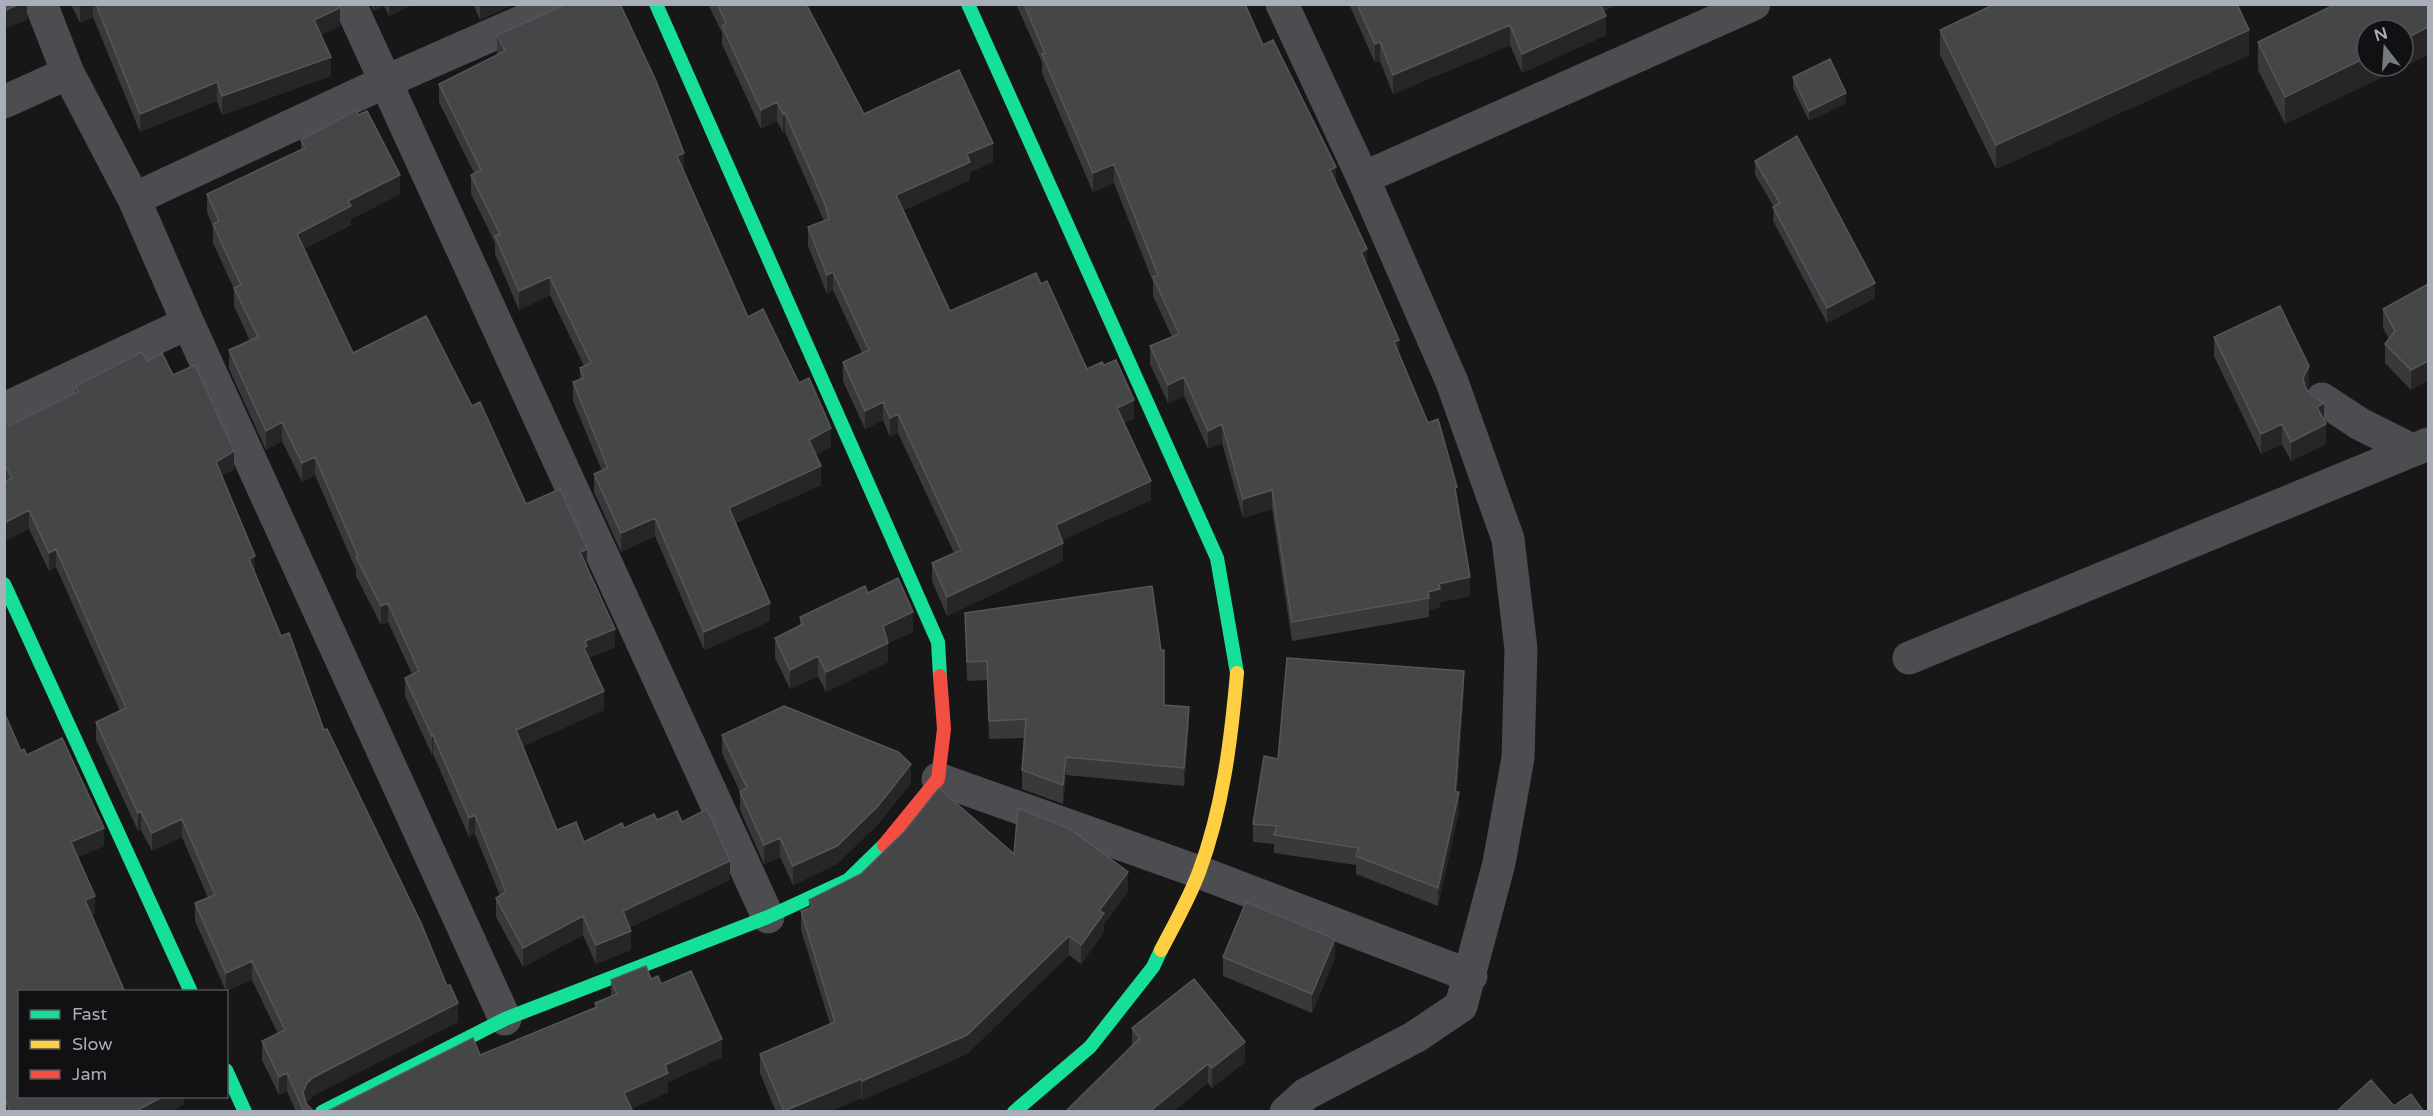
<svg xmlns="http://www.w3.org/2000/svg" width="2433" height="1116" font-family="'Varela Round',sans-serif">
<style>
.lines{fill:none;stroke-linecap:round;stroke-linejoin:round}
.street{stroke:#4b4d50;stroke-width:33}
.fast{stroke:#16e098;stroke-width:14}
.slow{stroke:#ffcf43;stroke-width:14}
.jam{stroke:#f24e42;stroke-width:14}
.wall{fill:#38393a}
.shaded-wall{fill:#262627}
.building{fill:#444648;stroke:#54565a;stroke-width:1.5}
</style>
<rect width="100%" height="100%" fill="#171717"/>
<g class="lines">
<path class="street" d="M41,4l27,69 66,126 54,124 317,696
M350,4l418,913
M1282,4l81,174 89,204 56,157 13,110 -3,109 -19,105 -38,143 -46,31 -109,57 -20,18
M4,102l64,-29
M1363,178l391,-174
M134,199l253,-118 175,-77
M2322,399l38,25 52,26
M4,409l184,-86
M1909,658l519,-214
M938,779l261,93 272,104"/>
<path class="fast" d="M656,4l282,638 2,34
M968,4l249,554 20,115
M4,584l187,408
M226,1070l19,42
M322,1112l183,-93 263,-102 80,-37 36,-35
M1014,1112l76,-65 63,-80 8,-17"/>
<path class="slow" d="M1161,950c13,-25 28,-51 38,-78 24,-64 32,-132 38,-199"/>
<path class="jam" d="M884,845l54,-66 6,-50 -4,-53"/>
</g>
<path class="wall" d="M71,4h267l2,22 -19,9 10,41 -109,39 -5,-14 -77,31 -47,-115 -13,6z
M371,4h42l-24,12 -5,-10 -10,5z
M473,4h41l-34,16z
M708,4h98l58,110 129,48 -23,10v8l-66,30 46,101 91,-27 46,85 47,50 -10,4 27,77 -89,40 1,21 -116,55 -15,-35v-18l22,-10 -56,-120 -8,4 -7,-17 -18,9 -22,-48v-19l19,-9 -29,-63 -6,4 -19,-48v-19l16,-6 -39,-89 -2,1 -6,-12 -16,8 -39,-85v-11z
M1016,4h229l18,41 73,138 63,171 58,146 13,96 -30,6v5l-11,3v7l-137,24 -20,-132 -29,9 -21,-75 -14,6 -24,-53 -16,7 -18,-39v-18l22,-9 -19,-41v-14l-39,-99 -21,9 -51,-119v-11z
M1349,4h269l-14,7 2,24 -84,38 -12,-28 -117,49 -13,-33 -5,2z
M2428,4v51l-143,69 -27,-54v-28z
M1940,30l309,25 -253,114 -56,-114z
M497,35l187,136 64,146 51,66 32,64 -15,8 5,30 -85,38 34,98 -66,29 -49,-114 -34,16 -27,-60v-18l8,-3 -29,-70v-19l7,-2v-12l4,-2 -34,-71 -31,15 -24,-56v-11l-24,-49v-19l3,-2 -35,-71v-18l58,-29z
M1793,77l53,26 -37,18 -16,-33z
M301,140l99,54 -49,25v6l-47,24 49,104 119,53 54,98 61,64 28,79 -26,11 15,52 -81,36 34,84 27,12 40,-14 33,-8 25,2 48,58 -100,47 1,23 -35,14 -13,-29 -60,32 -27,-50v-19l4,-2 -25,-62 -6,3 -36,-83 -1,1 -27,-59v-18l7,-4 -24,-52 -7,3 -25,-49v-6l-41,-95 -13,7 -20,-41 -16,9 -37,-81v-19l21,-9 -16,-35v-17l-21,-46v-16l-6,-15v-18l94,-45z
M1755,161l120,137 -48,25 -54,-102 1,-14 -19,-32z
M2428,284l-17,106 -26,-27v-19l4,-5 -6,-11v-19z
M2214,337l95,49 -2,4 17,31 2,23 -35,17 -9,-17 -21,10 -47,-98z
M147,361l26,14 61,94 -12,7 33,99 26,61 177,386 -144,73 -8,8 6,7 6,2h-22l-9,-21 -8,4 -17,-35v-19l16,-7 -26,-54 -26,11 -31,-70v-18l13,-5 -26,-61 -30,14 -11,-21 -3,1 -42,-91v-18l24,-11 -64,-144 -7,4 -20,-42 -25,-48v-53l71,-35v-7z
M868,593l45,39 -25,11v19l-62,30 -8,-16 -28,13 -15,-31v-20l25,-12v-9z
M965,613l199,92 25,21 -5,60 -118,-11 -3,29 -41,-15v-19l2,-32 -35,1 -2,-59 -20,1z
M1464,689l-7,103 2,18 -21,96 -82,-32v-9l-82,-12v-9l-21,-2v-18z
M4,712l17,39 6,4 77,91 -26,11 17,57 -3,1 -72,77 164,104v8l-14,8h-166z
M722,735l189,48 -33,41 -41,40 -44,21 -13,-28 -16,7 -24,-54v-18l-18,-39z
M1014,854l114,37 -24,33v8l-23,32 -12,-9 -102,99 -105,46 -1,-2 -32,14h-53l-16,-39v-19l70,-30 -29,-94v-19l8,-3v-8z
M1223,957l112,1 -23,55 -89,-37z
M651,979l10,5 61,73 -54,25v10l-37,17 -301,1 150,-55 115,-48v-4l16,-7v-16z
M1132,1028l113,34 -33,26 -4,-5 -76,-37z"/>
<path class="shaded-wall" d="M19,4h8v16l-23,9v-18z
M93,4v13l-13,6v-18z
M374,4h10v2l-10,5z
M389,4h24l-24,12z
M480,4h34l-34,16z
M1596,4h22l-22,10z
M340,8v18l-26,12v-18z
M1606,16v19l-84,38v-19z
M1510,25v20l-117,49v-19z
M2428,27v28l-143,69v-27l82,-40v9h36v-26z
M2249,30v25l-253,114v-24z
M1380,42v19l-5,2v-19z
M331,57v19l-109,39v-19z
M217,82v19l-77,31v-18z
M1846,93v10l-37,18v-10z
M777,102v19l-16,8v-19z
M785,113v19l-2,1v-19z
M993,143v19l-23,10v8l-74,34v-19l71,-41z
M684,153v19l-7,-16z
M1114,164v19l-21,9v-19z
M1336,167v18l-6,-15z
M400,175v19l-49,25v6l-54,28v-19l51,-33z
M1367,249v19l-6,-16z
M833,272v18l-6,4v-19z
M550,277v18l-31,15v-19z
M1875,283v15l-48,25v-15z
M1399,340v19l-5,-17z
M2428,361v20l-17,9v-20z
M2309,366v20l-6,11v-19z
M1184,377v19l-16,7v-18z
M1134,400v19l-17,7v-18z
M883,402v18l-18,9v-18z
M2324,403v20l-7,-16z
M898,414v19l-8,4v-19z
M282,422v19l-16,9v-19z
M1222,424v19l-14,6v-18z
M2282,424v20l-21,10v-20z
M2326,424v20l-35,17v-19z
M831,428v19l-22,11v-18z
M234,451v18l-18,11v-18z
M315,457v18l-13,7v-19z
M821,466v19l-92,41v-18z
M1151,481v19l-95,43v-18z
M1272,490v19l-29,9v-19z
M29,510v19l-25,13v-19z
M655,518v18l-34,16v-19z
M1063,543v18l-116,55v-19z
M56,549v18l-7,4v-18z
M587,549v19l-7,3v-19z
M255,556v19l-6,-16z
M1470,577v19l-30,6v5l-11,3v-12l-1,-6 11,-8z
M388,603v19l-7,3v-19z
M770,603v18l-66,29v-18z
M913,612v20l-25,11v19l-62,30v-20l57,-46z
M615,629v18l-28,12 -3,8 1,-26z
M818,656v20l-28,13v-19z
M1464,671v18l-9,119 4,-16v18l-21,96v-18l17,-96z
M604,691v19l-88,39v-19z
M1189,707v19l-5,60v-18z
M433,735v19l-1,1v-19z
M1066,757v18l-3,29v-19z
M911,764v19l-33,41 -41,40 -44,21v-19z
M141,812v18l-3,1v-18z
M475,815v19l-6,3v-19z
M182,819v18l-30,14v-18z
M104,828v18l-33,14v-18z
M780,838v19l-16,7v-19z
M730,861v19l-107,50v-19z
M1128,872v19l-24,33v8l-23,32v-19l18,-34z
M95,896v18l-10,4v-18z
M583,916v19l-60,32v-19z
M631,931v19l-35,14v-19z
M1069,936v19l-102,99 -105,46v-19z
M1335,939v19l-23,55v-19z
M252,961v19l-26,11v-18z
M458,1003v19l-144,73 -7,6 -4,9v-18l4,-9 7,-6z
M722,1039v18l-54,25v10l-44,20v-19l41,-28z
M1245,1042v20l-33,26v-20z
M1208,1064v19l-35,29h-24z
M287,1073v18l-8,4v-18z
M861,1079v19l-32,14h-45z
M164,1096h20v8l-14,8h-36z"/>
<path class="building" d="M4,4h15l-15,7z
M96,4h242l2,4 -26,12 17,37 -109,39 -5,-14 -77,32z
M566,4h54l36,77 28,72 -7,3 71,161 15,-8 36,74 10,-5 22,50 -22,12 12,26 -92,42 41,95 -66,29 -49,-114 -34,15 -27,-59 14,-6 -35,-86 11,-4 -4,-10 11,-5 -41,-86 -31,14 -24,-55 5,-2 -29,-59 10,-5 -42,-86 66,-33 -8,-16z
M717,4h89l58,110 95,-44 34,73 -26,11 3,8 -74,33 54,116 86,-38 5,11 6,-3 40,88 15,-7 2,3 12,-5 18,40 -17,8 34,73 -95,44 7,18 -116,54 -15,-34 29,-13 -63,-136 -8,4 -7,-16 -18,9 -22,-49 26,-12 -36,-78 -6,3 -19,-48 21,-8 -4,-15 -40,-91 -2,1 -6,-12 -16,8 -39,-84 4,-3z
M1024,4h221l18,41 10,-5 63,127 -6,3 37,79 -6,3 38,88 -5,2 34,81 10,-4 19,68 -2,1 15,89 -31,7 1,5 -12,3 1,6 -137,24 -20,-132 -29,9 -21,-75 -14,7 -24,-54 -16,8 -18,-39 29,-12 -26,-57 5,-2 -44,-111 -21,9 -51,-119 3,-1z
M1357,4h243l6,12 -84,38 -12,-29 -117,50 -13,-33 -5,2z
M1995,4h242l12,26 -253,115 -56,-115z
M2336,4h92v23l-25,13v-10h-36v27l-82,40 -27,-55z
M1830,59l16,34 -37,18 -16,-34z
M356,110l2,5 9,-4 33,64 -52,26 3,5 -54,28 56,119 73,-37 46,90 8,-4 46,102 34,-15 27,60 -7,3 35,77 -30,12 2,5 -3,2 20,43 -88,39 41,100 19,-8 8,20 38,-19 2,5 30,-14 3,6 20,-9 5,11 25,-13 23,52 -107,50 8,20 -35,14 -13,-29 -60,32 -27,-50 10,-6 -31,-77 -6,3 -36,-83 -1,1 -27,-58 14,-7 -31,-68 -7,3 -25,-49 2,-1 -43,-99 -13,6 -20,-41 -16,9 -37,-81 29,-13 -24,-49 7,-3 -28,-61 6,-3 -12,-27 98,-46 -4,-8z
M1797,136l78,147 -48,25 -54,-101 7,-4 -25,-42z
M2428,284v77l-17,9 -26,-26 10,-13 -12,-22z
M2280,306l29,60 -6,12 2,9 6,8 13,8 -7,4 9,17 -35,18 -9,-18 -21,10 -47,-97z
M142,352l5,9 15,-8 11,22 22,-10 39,86 -18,11 39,94 -6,3 32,77 8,-3 35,97 3,-1 94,194 26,63 3,-1 8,18 -144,74 -7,6 -4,9 3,11 6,7 6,2h-14l-17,-39 -8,4 -17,-36 23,-11 -33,-69 -26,12 -31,-70 20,-8 -33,-76 -30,14 -11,-21 -3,1 -42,-91 30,-14 -70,-159 -7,4 -20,-43 -25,13v-40l8,-5 -8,-15v-35l74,-36 -3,-6z
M898,578l15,34 -30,14 5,17 -62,29 -8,-16 -28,14 -15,-32 28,-14 -3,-7 65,-31 3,7z
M1152,586l9,64h3v55l25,2 -5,61 -118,-11 -3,28 -41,-15 4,-51 -37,2 -2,-60 -20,1 -2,-49z
M1287,658l177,13 -9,121h4l-21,96 -82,-32 3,-8 -85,-13 3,-9 -24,-2 11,-68 14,3z
M784,706l114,46 13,12 -33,42 -41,40 -44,20 -13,-28 -16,7 -24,-53 7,-4 -25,-53z
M4,712l17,39 3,-2 3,6 35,-17 42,90 -33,14 24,54 -10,4 40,92h-105v104h144l-30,16h-123l-7,-15z
M939,788l75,66 4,-46 52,21 58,43 -29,39 5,2 -23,32 -12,-9 -102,99 -105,46 -1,-2 -77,32 -24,-57 75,-32 -34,-111 12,-4 -4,-7 52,-26 44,-43z
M1246,902l89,37 -23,55 -89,-37z
M646,966l5,13 7,-3 3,8 30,-13 31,68 -57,26 3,8 -44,20 9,19h-309l6,-2 143,-72 7,17 117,-48 -2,-4 22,-9 -6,-14z
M1194,979l51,63 -33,26 -4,-4 -59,48h-84l75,-74 -8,-10z
M2371,1080l23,26 17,-12 13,18h-88z"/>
<rect width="2433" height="1116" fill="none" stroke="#a8afb8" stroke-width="12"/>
<rect x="18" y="990" width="210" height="108" fill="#111113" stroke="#4d5055" stroke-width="1.5"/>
<rect x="30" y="1010" width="30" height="9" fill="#16e098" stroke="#4d5055" stroke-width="1.5"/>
<text x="72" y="1020" font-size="18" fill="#a8afb8">Fast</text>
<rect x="30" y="1040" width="30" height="9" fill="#ffcf43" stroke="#4d5055" stroke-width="1.5"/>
<text x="72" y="1050" font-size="18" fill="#a8afb8">Slow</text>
<rect x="30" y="1070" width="30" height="9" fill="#f24e42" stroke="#4d5055" stroke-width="1.5"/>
<text x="72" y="1080" font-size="18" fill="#a8afb8">Jam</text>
<g transform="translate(2385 48) rotate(343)"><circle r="28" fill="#111113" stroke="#4d5055" stroke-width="1.5"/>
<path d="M0-4.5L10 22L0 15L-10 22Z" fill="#757a80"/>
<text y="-9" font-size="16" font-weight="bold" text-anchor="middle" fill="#a8afb8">N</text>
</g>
</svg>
